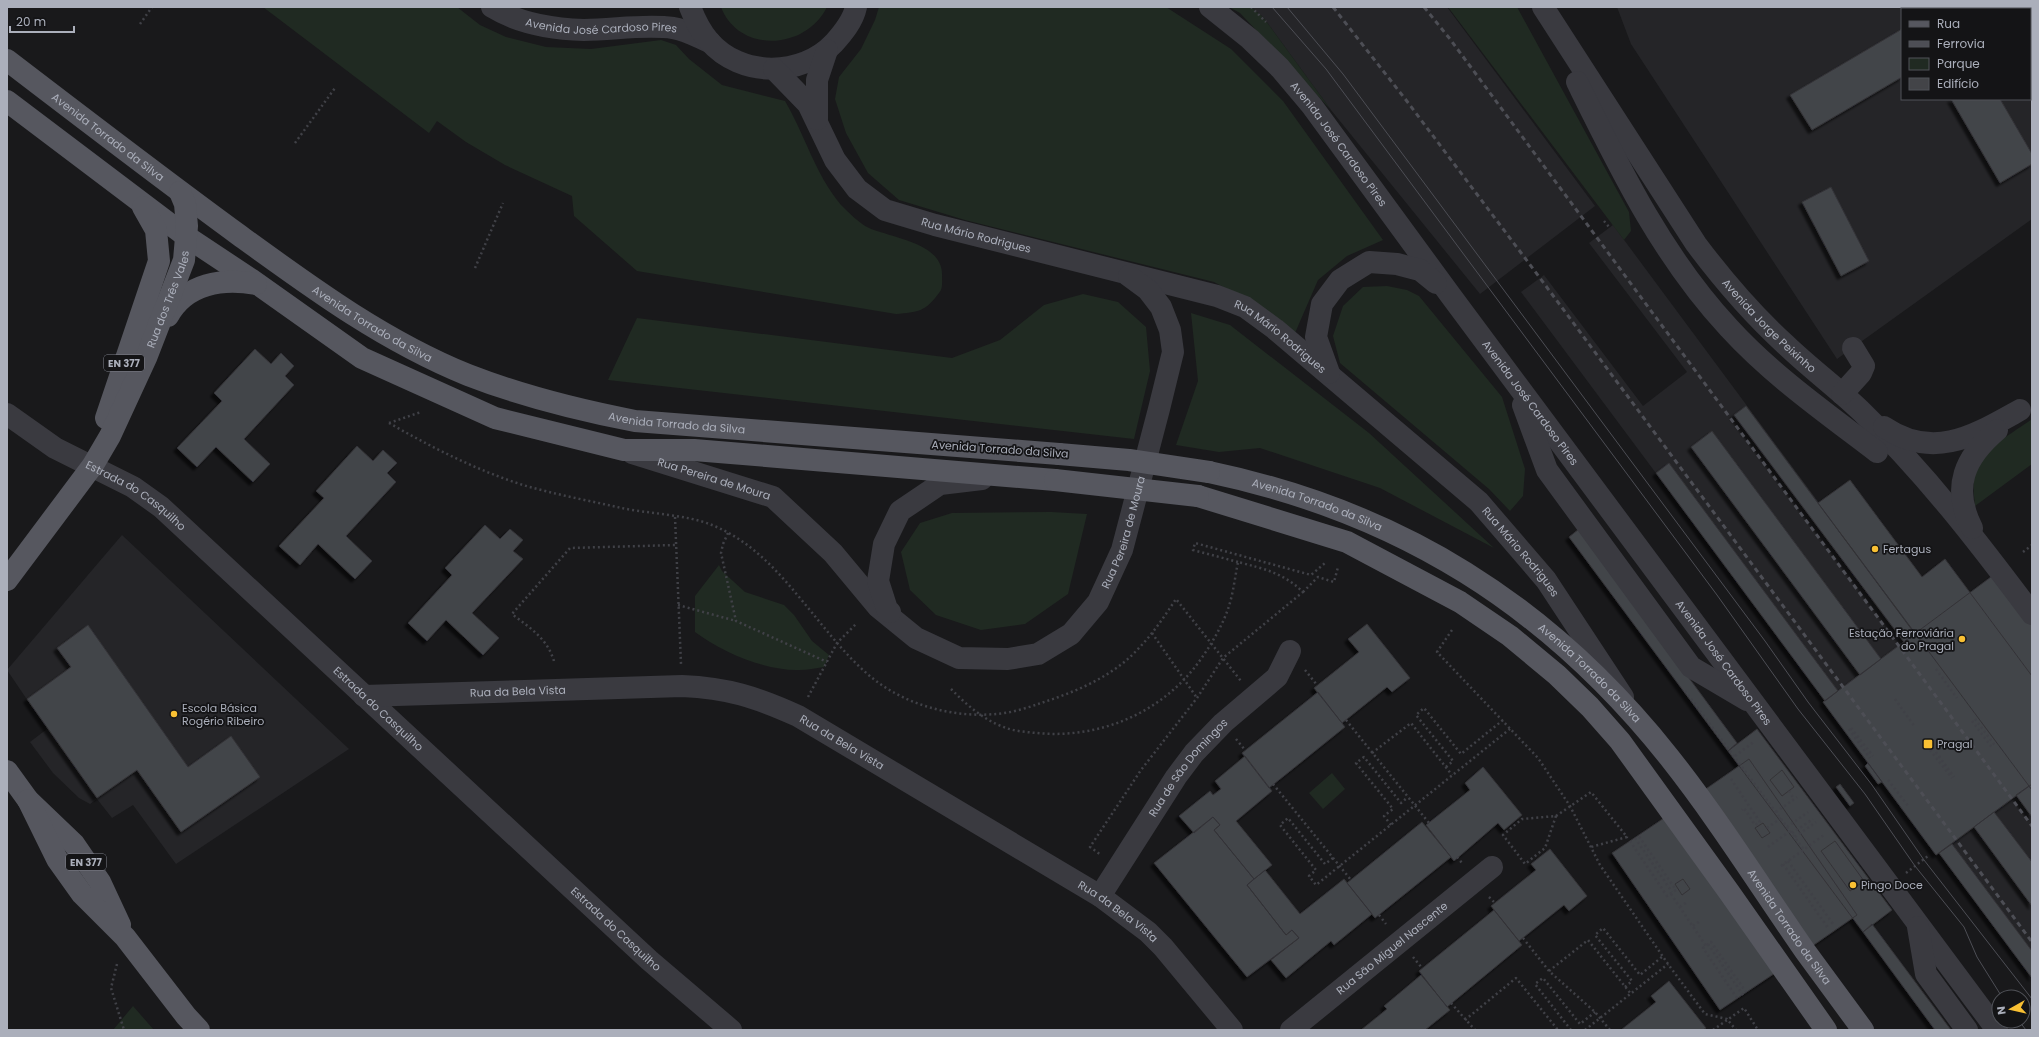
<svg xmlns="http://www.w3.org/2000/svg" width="2039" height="1037" font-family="Poppins,sans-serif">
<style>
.built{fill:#252528;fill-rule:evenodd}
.green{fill:#202a22}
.building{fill:#434448;stroke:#333337;filter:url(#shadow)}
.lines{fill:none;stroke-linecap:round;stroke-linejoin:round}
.path{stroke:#404147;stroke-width:2.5;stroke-dasharray:2 3;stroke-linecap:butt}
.minor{stroke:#3a3a40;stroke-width:22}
.major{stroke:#56575f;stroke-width:22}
.tram{stroke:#4d4e55;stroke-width:1}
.rail{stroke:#4d4e55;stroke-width:3;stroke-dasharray:5 4;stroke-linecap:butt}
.major-bridge{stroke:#56575f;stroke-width:22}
.poi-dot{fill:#f9c033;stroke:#141416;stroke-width:1.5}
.labels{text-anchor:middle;stroke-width:3.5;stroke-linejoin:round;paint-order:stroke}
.shield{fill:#141416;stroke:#7e808a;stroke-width:1}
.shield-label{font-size:10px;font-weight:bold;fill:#abafbb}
.street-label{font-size:11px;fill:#abafbb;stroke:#141416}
.poi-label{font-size:11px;fill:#abafbb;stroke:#141416;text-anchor:start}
</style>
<defs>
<filter id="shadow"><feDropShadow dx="-3.5" dy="3.5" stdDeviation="1" flood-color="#0009"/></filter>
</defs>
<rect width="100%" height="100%" fill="#19191b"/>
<path class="built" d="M1251,7h196l148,199 -115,88 -149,-184 -68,-93z
M1617,7h415v212l-195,140 -206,-315zM1902,9h128v90h-128z
M1613,225l419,565v188l-511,-686 23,-17 99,131 44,-34 -98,-129z
M122,535l227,214 -173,115 -43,-59 -21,13 -15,-19 -7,5 -11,-6 -26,-25 -23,-31 17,-13 -40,-59z"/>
<path class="green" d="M263,7h194l23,18 26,12 40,10 45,2 70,-9 15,5 13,14 33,26 63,16c21,36 29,71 56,104 7,7 19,19 28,23 23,10 75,15 73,48 0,6 1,13 -3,17 -14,19 -21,19 -43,21l-259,-43 -63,-55 -2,-20 -67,-31 -39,-23 -29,-21 -8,12z
M721,7h106c-21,43 -88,47 -106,0z
M879,7h287l65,42 52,52 100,139 -36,16 -29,24 -23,53 -39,-29 -42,-22 -249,-62 -66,-20 -31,-27 -22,-40 -11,-34 4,-22 22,-28 14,-29z
M1229,7h22l12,10 68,93 -91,-97z
M1448,7h69l112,205 2,19 -7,9z
M1387,286l20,4 12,6 83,101 23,72 -2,27 -13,15 -21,-22 -149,-126 -7,-27 10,-30 20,-19z
M1083,294l35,8 28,25 4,44 -16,68 -526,-59 29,-62 315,40 48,-18 44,-35z
M1191,313l39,12 139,108 125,115 -114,-60 -120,-40 -41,4 -43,-7 22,-64z
M2032,419v45l-57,42c-1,-11 -3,-24 1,-34 7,-24 37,-39 56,-53z
M1051,512l36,2 -19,80 -43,30 -44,6 -45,-15 -26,-25 -9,-38 19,-29 32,-10z
M719,565l3,6 23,21 39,13 10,10 18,26 17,14 -5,12c-8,1 -17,3 -25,3 -34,1 -77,-18 -104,-38v-36z
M1332,773l13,16 -22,20 -14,-16z
M133,1006l21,24h-41z"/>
<path class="building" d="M2008,7h24v66l-2,-3v-61h-20z
M1902,29v48l-90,53 -22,-35z
M1951,99h49l32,55v10l-32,19z
M1831,187l38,74 -28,15 -39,-74z
M255,349l16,15 10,-11 13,13 -9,10 9,9 -50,54 26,25 -17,18 -37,-35 -19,20 -20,-19 45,-47 -8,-8z
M1746,406l169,228 -11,8 -170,-227z
M1712,431l169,228 -21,16 -169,-228z
M357,446l16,15 10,-11 14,13 -10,10 9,9 -50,54 26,25 -17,18 -37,-35 -18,21 -21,-19 45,-48 -8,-7z
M1669,463l169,228 -13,10 -169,-228z
M1850,480l72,97 23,-18 87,117v114l-214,-287z
M485,525l15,14 10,-10 13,11 -10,11 10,8 -51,54 27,25 -16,17 -37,-35 -19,21 -19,-18 44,-48 -7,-7z
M1579,529l158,214 -9,8 -159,-214z
M2003,568l29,39v177l-96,71 -113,-153z
M1367,624l43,54 -18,14 -5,-5 -45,36 -28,-35 45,-36 -11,-13z
M88,625l100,142 43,-31 29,41 -79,55 -44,-62 -40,28 -70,-99 44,-32 -14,-19z
M1318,692l27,35 -76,61 -27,-35z
M1757,729l135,181 -29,22 -135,-181z
M1245,756l27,35 -36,30 36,44 -18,14 -40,-49 6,-5 -7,-8 -19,16 -15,-17 31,-25 3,4 8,-6 -6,-8z
M1749,759l108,156 -49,34 -108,-156z
M1868,763l14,19 -4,2 -13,-18z
M1483,767l39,48 -18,15 -6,-7 -44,38 -28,-36 44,-35 -5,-7z
M1782,770l12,17 -12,9 -12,-16z
M1840,784l14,19 -4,3 -14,-19z
M2029,786l3,4v27l-16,-22z
M1673,812l108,157 -61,41 -108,-157z
M1994,812l38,50v44l-58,-79z
M1213,817l7,8 -6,5 40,49 -7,6 39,50 6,-5 7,8 -52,39 -93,-114z
M1422,822l29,35 -76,61 -28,-35z
M1763,823l7,10 -8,5 -7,-10z
M1835,841l29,40 -14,10 -29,-40z
M1952,844l80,107v27l-93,-125z
M1550,849l37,47 -18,15 -5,-6 -45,36 -28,-35 45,-36 -5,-6z
M1265,870l35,44 44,-35 28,35 -38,31 -3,-4 -45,37 -15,-18 28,-22 -7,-8 -6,5 -39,-50z
M1683,879l7,10 -8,6 -7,-11z
M1494,910l28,35 -75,62 -28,-36z
M1872,924l79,106h-16l-72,-98z
M1421,975l29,35 -25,20h-64l26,-21 -3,-3z
M1669,981l37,47 -3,2h-82l35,-28 -5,-6z"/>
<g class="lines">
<path class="path" d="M1251,7l15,15
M140,24l12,-17
M295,143l40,-55
M1604,221l5,6
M475,268l28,-65
M389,423c42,24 87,47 134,62 30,9 63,15 94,22 30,7 68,7 95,18 42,17 69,50 97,84 19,23 38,48 62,68 34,28 82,41 125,37 15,-1 31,-6 45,-11 34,-11 71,-26 96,-53 15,-15 27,-33 39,-51l65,82
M389,423l32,-11
M675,517l6,147
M728,533l-5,11 -2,9 15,68 91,41
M2023,552l9,-7
M1238,562l-45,-12 2,-7 116,32 14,-12
M1303,592l15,-15 16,5 4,-15
M678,605l58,16
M1452,630l-15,22 101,106 32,48 30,59 68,99 37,50 22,5 9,11
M1152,633l45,65
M554,661c-7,-23 -24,-33 -42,-47l58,-66 106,-3
M1936,669l21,29
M1305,670l12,15
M951,689c15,15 30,29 50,37 11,5 24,6 36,7 60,6 120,-18 158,-66 13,-17 26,-38 33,-58 5,-14 7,-32 10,-47 26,7 44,10 65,30l-80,66 -26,40 -56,72 -51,77 11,8
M1685,691l119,159
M808,697l29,-54 19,-19
M1895,699l20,28
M1975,719l21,28
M1346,720l83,103
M1972,721l21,28
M1851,728l22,28
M1849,729l21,29
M1236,739l9,11
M1933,748l21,29
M1930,750l22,28
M1372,753l39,-30 41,52
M1735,756l20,-15
M1446,767l7,-6 -37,-46 8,-7 37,46 42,-34
M1731,779l29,43 -5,3 -11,-17 -2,2
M1888,780l21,27
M1273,784l78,96
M1789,791l5,8
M1776,812l21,-15
M1556,816l-11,32 -20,16 -22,-29 19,-16z
M1556,816l35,-24 36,45 -36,10
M1391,825l-7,-9 9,-7 -37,-46 8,-6 37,46 7,-6
M1787,827l21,-15
M1767,828l14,-10
M1792,833l21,-14
M1795,837l21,-15
M1635,838l37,54
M1630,841l37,55 9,-6 -38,-55
M1768,847l22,-16
M1457,857l5,6
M1333,858l-8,6 -37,-46 -8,7 36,45 -7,6 7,9 195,-157
M1788,861l45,63
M1783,864l45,64
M1781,866l43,-31
M1906,873l22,-17
M1671,894l35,52
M1489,897l6,6
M1680,907l7,-5
M1379,915l7,9
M1693,926l7,-5
M1523,938l26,33 46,41 15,18
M1708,944l35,51
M1413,957l9,11
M117,964l-6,24 13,42
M1549,971l39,-31 43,54
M1625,987l7,-6 -37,-46 8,-7 37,47 23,-19
M1737,998l-34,-50 8,-6 35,50
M1451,1003l24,27
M1465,1020l51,-42 42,52
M1571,1030l-36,-46 8,-6 37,46 15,-12
M1585,1030l83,-66
M1713,1030l31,-22 14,22"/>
<g class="minor">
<path id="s1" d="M492,7c26,16 62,22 92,23 29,0 60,-6 89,-2 13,2 25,9 37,14"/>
<path d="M690,7c5,13 10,24 19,34 32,37 93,36 125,2 9,-10 19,-22 22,-36"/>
<path id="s2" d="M1210,7l40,32 30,29 32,38 139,190 546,734"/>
<path id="s3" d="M1543,7l153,237c27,36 56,70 90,101 24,23 51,43 75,66 64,62 118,132 171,203"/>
<path id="s4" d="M774,69l34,35 27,56 22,29 28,21 50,15 282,71 28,11 30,22 204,173 67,78 77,117"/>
<path d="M1577,82c43,87 85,174 152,246 44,48 97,85 148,124"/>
<path d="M817,119v-39l10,-30"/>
<path d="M1329,373l-13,-36 6,-33 18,-24 29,-18 28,2 23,6 16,13"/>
<path d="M1842,394l19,-21 3,-7 -11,-18"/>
<path d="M1523,405l24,65 144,197 56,33"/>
<path id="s5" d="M7,414l48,34 78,39 28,20 488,453 82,70"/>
<path d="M1884,427c50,34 91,8 136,-17"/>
<path id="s6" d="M632,453l141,44 60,56 45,54 38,31 43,20 49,1 30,-5 33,-20 27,-32 24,-52 37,-141 14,-57 -3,-22 -9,-23 -13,-17 -19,-14"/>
<path d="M1972,528c-21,-41 -7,-71 25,-98"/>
<path d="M890,612l-3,-3 -9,-28 6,-37 16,-33 40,-27 42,-5"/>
<path id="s7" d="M364,696l318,-10c46,2 74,11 116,30l302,180 48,36 15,15 69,83"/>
<path id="s8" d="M1100,896l76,-119 18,-24 29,-30 54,-46 13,-26"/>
<path d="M1918,927l8,47 41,56"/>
<path id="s9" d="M1291,1030l201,-163"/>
</g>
<g class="major">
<path id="s10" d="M7,60c77,59 154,118 232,175 73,53 145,106 229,140 54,21 110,35 167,46l424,33"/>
<path d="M7,101l180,136 65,43 110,78 133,60 129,32h70l361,30"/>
<path d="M168,316c18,-33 55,-38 88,-32"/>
<path d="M106,418l53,-157 -3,-31 -13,-23"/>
<path id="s11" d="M1209,472c191,40 339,133 460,285 49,62 91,129 136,194 19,26 39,53 58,79"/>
<path d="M1198,496l149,46 113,60 50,34 47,39 33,32 30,34 109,151 97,138"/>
<path id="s12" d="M7,580l86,-115 17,-29 36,-78 38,-98 3,-34 -2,-22 -5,-12"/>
<path d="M7,771l21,29 46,44 26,38 20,43"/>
<path d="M28,800l29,59 25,35 43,43 61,79 13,14"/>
</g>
<path class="tram" d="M1272,7l54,62 391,526 81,114 67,85 50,72 49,61 13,30 25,40
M1287,7l56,67 422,567 43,61 64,83 52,75 108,139
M2019,1021l7,9"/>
<path class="rail" d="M1333,7l73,93 134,178 492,664
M1424,7l26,32 582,787"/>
<path class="major-bridge" d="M1059,454l70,6 80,12
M1055,480l143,16"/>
</g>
<g class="poi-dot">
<circle cx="1875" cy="549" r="4"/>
<circle cx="1962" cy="639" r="4"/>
<circle cx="174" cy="714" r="4"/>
<rect x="1923" y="739" width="10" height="10" rx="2"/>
<circle cx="1853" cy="885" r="4"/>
</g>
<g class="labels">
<g class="shield">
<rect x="104" y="355" width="40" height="16" rx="3"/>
<rect x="66" y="854" width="40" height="16" rx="3"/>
</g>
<g class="shield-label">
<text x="124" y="367">EN 377</text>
<text x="86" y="866">EN 377</text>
</g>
<g class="street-label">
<text dy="4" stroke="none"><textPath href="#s1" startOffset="113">Avenida José Cardoso Pires</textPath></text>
<text dy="4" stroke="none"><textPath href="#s10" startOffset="127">Avenida Torrado da Silva</textPath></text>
<text dy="4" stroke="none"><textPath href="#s2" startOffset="189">Avenida José Cardoso Pires</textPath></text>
<text dy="4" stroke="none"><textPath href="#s4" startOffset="277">Rua Mário Rodrigues</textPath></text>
<text dy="4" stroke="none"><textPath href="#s12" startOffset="326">Rua dos Três Vales</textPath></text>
<text dy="4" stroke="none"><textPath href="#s10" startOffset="451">Avenida Torrado da Silva</textPath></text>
<text dy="4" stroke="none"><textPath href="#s3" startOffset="392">Avenida Jorge Peixinho</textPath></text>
<text dy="4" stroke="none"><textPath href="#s4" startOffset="601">Rua Mário Rodrigues</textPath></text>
<text dy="4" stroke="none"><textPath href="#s2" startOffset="511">Avenida José Cardoso Pires</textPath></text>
<text dy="4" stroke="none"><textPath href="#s10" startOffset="775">Avenida Torrado da Silva</textPath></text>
<text transform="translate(1000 449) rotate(4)" y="4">Avenida Torrado da Silva</text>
<text dy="4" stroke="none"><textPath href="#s6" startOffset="86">Rua Pereira de Moura</textPath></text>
<text dy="4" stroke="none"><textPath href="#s5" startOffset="153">Estrada do Casquilho</textPath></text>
<text dy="4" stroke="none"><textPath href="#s11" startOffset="113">Avenida Torrado da Silva</textPath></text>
<text dy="4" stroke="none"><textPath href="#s6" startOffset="631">Rua Pereira de Moura</textPath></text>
<text dy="4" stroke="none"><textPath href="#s4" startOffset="925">Rua Mário Rodrigues</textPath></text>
<text dy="4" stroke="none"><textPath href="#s2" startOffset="835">Avenida José Cardoso Pires</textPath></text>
<text dy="4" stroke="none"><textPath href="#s11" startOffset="437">Avenida Torrado da Silva</textPath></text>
<text dy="4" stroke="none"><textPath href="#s7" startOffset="154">Rua da Bela Vista</textPath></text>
<text dy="4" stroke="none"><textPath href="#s5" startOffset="477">Estrada do Casquilho</textPath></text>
<text dy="4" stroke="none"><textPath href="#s7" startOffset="490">Rua da Bela Vista</textPath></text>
<text dy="4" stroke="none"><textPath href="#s8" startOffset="156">Rua de São Domingos</textPath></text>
<text dy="4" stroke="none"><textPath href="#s7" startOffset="814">Rua da Bela Vista</textPath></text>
<text dy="4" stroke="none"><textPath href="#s11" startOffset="761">Avenida Torrado da Silva</textPath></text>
<text dy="4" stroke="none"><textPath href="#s5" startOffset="801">Estrada do Casquilho</textPath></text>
<text dy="4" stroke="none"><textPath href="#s9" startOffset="130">Rua São Miguel Nascente</textPath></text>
</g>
<g class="poi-label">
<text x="1883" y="553">Fertagus</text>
<text x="1954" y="637" text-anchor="end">Estação Ferroviária<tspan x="1954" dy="13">do Pragal</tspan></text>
<text x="182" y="712">Escola Básica<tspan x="182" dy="13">Rogério Ribeiro</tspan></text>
<text x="1937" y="748">Pragal</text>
<text x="1861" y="889">Pingo Doce</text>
</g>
</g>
<rect width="2039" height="1037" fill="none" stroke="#abafbb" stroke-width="16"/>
<rect x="1901" y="8" width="130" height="92" fill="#141416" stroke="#505258"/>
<rect x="1909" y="21" width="20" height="6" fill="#56575f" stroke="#505258"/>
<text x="1937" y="28" font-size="12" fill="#abafbb">Rua</text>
<rect x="1909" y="41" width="20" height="6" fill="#4d4e55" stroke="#505258"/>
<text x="1937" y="48" font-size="12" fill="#abafbb">Ferrovia</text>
<rect x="1909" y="58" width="20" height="12" fill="#202a22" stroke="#505258"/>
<text x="1937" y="68" font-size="12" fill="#abafbb">Parque</text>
<rect x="1909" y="78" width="20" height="12" fill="#434448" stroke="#505258"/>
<text x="1937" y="88" font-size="12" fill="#abafbb">Edifício</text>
<g transform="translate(2011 1009) rotate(262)"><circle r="19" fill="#141416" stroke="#505258"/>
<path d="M0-3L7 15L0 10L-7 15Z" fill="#f9c033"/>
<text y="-6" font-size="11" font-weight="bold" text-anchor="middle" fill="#abafbb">N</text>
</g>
<path d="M10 26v6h64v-6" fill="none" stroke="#abafbb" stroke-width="2"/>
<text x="16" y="26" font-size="12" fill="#abafbb" stroke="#141416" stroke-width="3" paint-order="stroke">20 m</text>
</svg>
